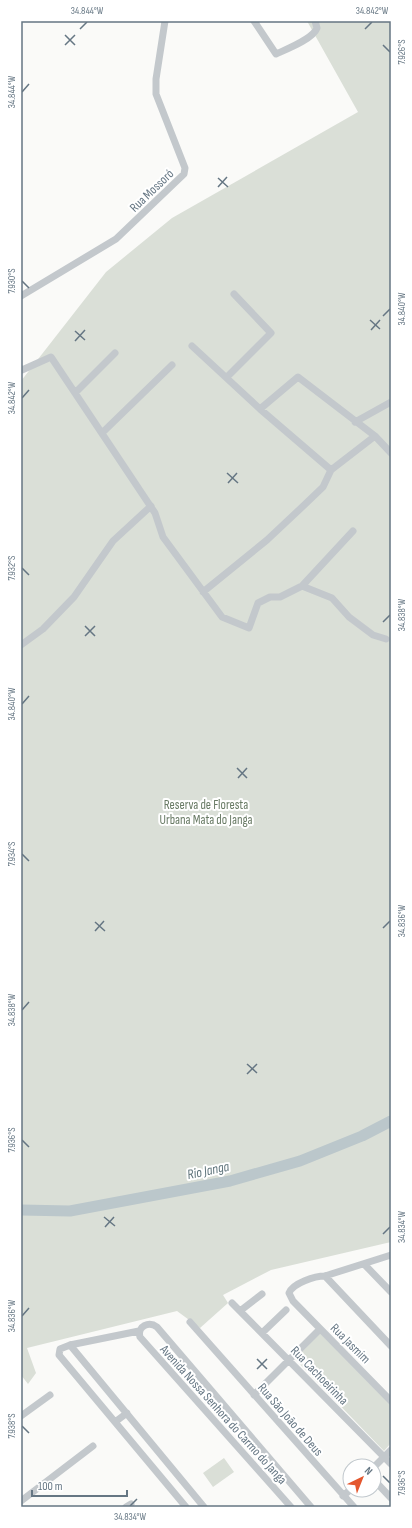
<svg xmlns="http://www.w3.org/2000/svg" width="412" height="1528" font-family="'Sofia Sans Condensed',sans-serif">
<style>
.green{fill:#dadfd7}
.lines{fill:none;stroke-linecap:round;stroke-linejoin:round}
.river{stroke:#bbc7cb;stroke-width:11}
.minor{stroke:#c3c8cc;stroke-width:7}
.ticks{fill:none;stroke:#657683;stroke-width:1.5}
.labels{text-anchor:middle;stroke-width:4;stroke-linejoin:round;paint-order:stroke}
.street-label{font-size:13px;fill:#657683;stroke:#fff}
.park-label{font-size:13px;fill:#687a64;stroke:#fff}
.water-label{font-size:14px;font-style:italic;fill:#60757c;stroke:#fff}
.neatline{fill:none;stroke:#657683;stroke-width:1.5}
.ticks-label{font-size:10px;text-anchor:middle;fill:#657683}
</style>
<rect width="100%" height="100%" fill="#fafaf8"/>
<path class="green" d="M307,21h84v1221l-120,28 -48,25 5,8 -28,25 -23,-17 -150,37 9,25 -8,11 -7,-9v-994l85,-109 66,-54 186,-106z
M320,1333l71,72v38l-7,8 -89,-92z
M224,1458l10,14 -21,15 -10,-14z"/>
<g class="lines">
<path class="river" d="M21,1210l49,1 160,-30 70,-20 62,-25 29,-15"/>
<path class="minor" d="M254,21l22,33c11,-5 37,-15 41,-26l-2,-7
M21,296l95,-57 68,-65 1,-6 -29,-74v-15l9,-58
M192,346l68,63 71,61
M21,369l1,1 29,-13 104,156 8,24 59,80 27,11 9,-25 12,-6h10l22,-11 30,12 17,19 24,18 13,4
M227,377l44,-44 -37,-39
M75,393l40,-40
M260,409l38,-32 77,59 16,17
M355,422l36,-20
M102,433l70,-68
M302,586l51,-55
M203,592l64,-52 33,-31 23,-22 8,-17 44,-34
M21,645l22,-16 31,-32 39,-56 38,-35
M391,1255l-66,21c-10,0 -32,7 -36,17l4,8 98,100
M364,1264l27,28
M325,1276l66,70
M232,1303l159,161
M240,1311l22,-17
M190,1322l164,185
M139,1331l-69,14 -10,4 -1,6 127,152
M262,1333l24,-23
M70,1345l134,162
M254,1395l66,-66
M21,1416l29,-21
M115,1422l12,-9
M374,1467l17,-17
M374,1480l17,18
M343,1496l7,-6
M21,1501l72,-55
M126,1507l5,-3
M291,1507l-151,-170c-3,-11 9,-16 17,-10l154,180"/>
</g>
<path class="ticks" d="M80,29l7,-7M365,29l7,-7M65,35l10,10M65,45l10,-10M383,45l7,7M22,92l7,-8M218,178l10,9M218,187l9,-10M22,281l7,7M383,316l7,-7M370,320l10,9M371,330l9,-10M75,331l10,9M75,341l10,-11M22,398l7,-8M227,473l11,10M228,483l9,-10M22,568l7,7M383,622l7,-7M85,626l10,10M85,636l10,-10M22,704l7,-8M237,768l10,10M238,778l9,-10M22,854l7,7M95,922l10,9M383,928l7,-7M95,931l9,-10M22,1010l7,-8M247,1064l10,9M247,1074l10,-10M22,1140l7,7M104,1217l11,9M105,1227l9,-10M383,1234l7,-7M22,1316l7,-8M257,1359l10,10M257,1369l10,-10M22,1426l7,7M383,1476l7,7M130,1506l7,-7"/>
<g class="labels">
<g class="street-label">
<text transform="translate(151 190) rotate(-44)" y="5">Rua Mossoró</text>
<text transform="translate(351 1343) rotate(45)" y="5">Rua Jasmim</text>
<text transform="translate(320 1375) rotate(46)" y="5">Rua Cachoeirinha</text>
<text transform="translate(224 1414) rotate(48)" y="5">Avenida Nossa Senhora do Carmo do Janga</text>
<text transform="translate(291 1419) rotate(49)" y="5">Rua São João de Deus</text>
</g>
<g class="park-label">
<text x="206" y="809">Reserva de Floresta<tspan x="206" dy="15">Urbana Mata do Janga</tspan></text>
</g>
<g class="water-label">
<text transform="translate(208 1170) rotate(-12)" y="5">Rio Janga</text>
</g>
</g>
<rect width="412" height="1528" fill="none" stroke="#ffffff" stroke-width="44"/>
<g transform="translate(362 1478) rotate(43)"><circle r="19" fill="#ffffff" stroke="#c1c8cd"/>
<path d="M0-3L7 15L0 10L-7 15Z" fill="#e4572e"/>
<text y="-6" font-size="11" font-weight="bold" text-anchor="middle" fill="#657683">N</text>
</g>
<path d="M32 1490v6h95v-6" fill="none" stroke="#657683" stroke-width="2"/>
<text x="38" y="1490" font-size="12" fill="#657683" stroke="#ffffff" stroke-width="3" paint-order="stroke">100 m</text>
<rect x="22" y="22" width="368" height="1484" class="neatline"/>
<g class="ticks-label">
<text x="87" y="14">34.844°W</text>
<text x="372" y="14">34.842°W</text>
<text transform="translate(401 52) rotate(-90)" y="4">7.926°S</text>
<text transform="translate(11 92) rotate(-90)" y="4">34.844°W</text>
<text transform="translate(11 281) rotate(-90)" y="4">7.930°S</text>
<text transform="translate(401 309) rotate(-90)" y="4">34.840°W</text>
<text transform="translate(11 398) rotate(-90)" y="4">34.842°W</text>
<text transform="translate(11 568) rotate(-90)" y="4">7.932°S</text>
<text transform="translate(401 615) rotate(-90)" y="4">34.838°W</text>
<text transform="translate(11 704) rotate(-90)" y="4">34.840°W</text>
<text transform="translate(11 854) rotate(-90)" y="4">7.934°S</text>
<text transform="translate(401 921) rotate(-90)" y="4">34.836°W</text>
<text transform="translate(11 1010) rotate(-90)" y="4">34.838°W</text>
<text transform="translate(11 1140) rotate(-90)" y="4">7.936°S</text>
<text transform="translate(401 1227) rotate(-90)" y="4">34.834°W</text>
<text transform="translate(11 1316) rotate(-90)" y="4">34.836°W</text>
<text transform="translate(11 1426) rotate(-90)" y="4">7.938°S</text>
<text transform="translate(401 1483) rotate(-90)" y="4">7.936°S</text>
<text x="130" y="1520">34.834°W</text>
</g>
</svg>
